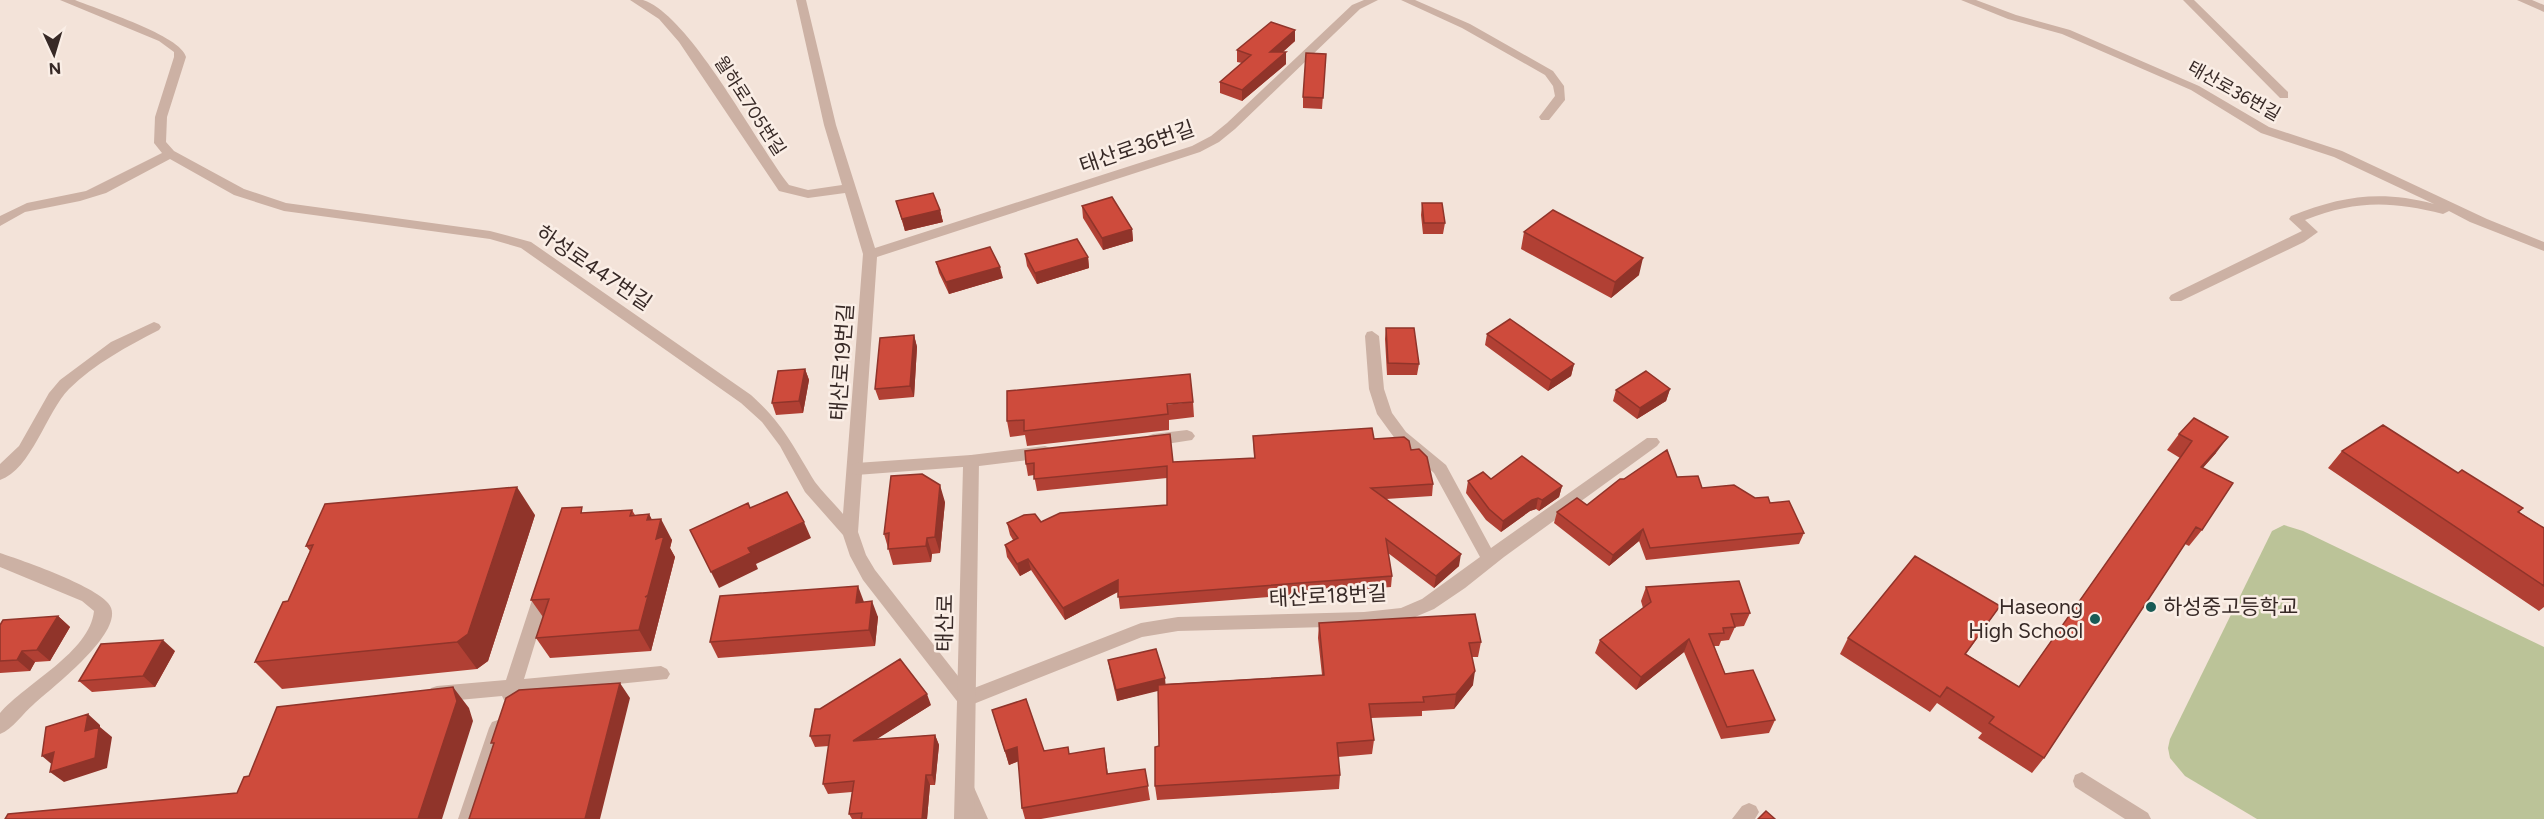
<svg xmlns="http://www.w3.org/2000/svg" width="2544" height="819" font-family="Figtree,'Noto Sans KR',sans-serif">
<style>
.green{fill:#bbc398}
.lines{fill:none;stroke-linecap:round;stroke-linejoin:round}
.lane{fill:#ccb1a4;fill-rule:evenodd}
.street{fill:#ccb1a4;fill-rule:evenodd}
.wall{fill:#b14034}
.shaded-wall{fill:#90342a}
.building{fill:#ce4b3c;stroke:#90342a;stroke-width:1.5}
.poi-dot{fill:#195b56;stroke:#faeee6;stroke-width:2}
.labels{text-anchor:middle;stroke-width:5;stroke-linejoin:round;paint-order:stroke}
.far-street-label{font-size:18px;fill:#372926;stroke:#faeee6}
.street-label{font-size:21px;fill:#372926;stroke:#faeee6}
.poi-label{font-size:21px;fill:#372926;stroke:#faeee6;text-anchor:end}
</style>
<rect width="100%" height="100%" fill="#f3e3d9"/>
<path class="green" d="M2284,525l19,6 241,116v172h-287l-72,-43 -15,-18 -2,-10 2,-9 102,-208z"/>
<g class="lines">
<path class="lane" d="M60,0h15c22,9 107,36 111,57l-19,60 -1,25 8,9 70,38 42,14 204,28 41,11 220,153c33,30 42,51 64,87 8,11 19,21 28,32l20,-260 -18,-61 -37,5 -29,-7 -100,-149 -20,-23 -29,-19c4,0 9,0 13,0 47,15 113,143 146,185l19,5 34,-5 -18,-60 -28,-125h10l30,125 39,123 317,-102 19,-10 16,-13 125,-118 12,-5h14l-18,9 -125,120 -16,13 -19,10 -323,105 -19,275 8,23 9,15 94,120 172,-67 37,-6 186,-5 37,-4 21,-9 58,-42 -46,-84 -38,-33 -19,-26 -8,-25 -4,-53 2,-4 5,-1 7,5 5,53 8,24 14,19 40,33 45,83 156,-110h10l3,4 -3,4 -153,111 -39,31 -31,21 -26,11 -44,6 -186,5 -36,6 -176,70 -6,-2 -97,-125 -13,-24 -7,-21 -38,-43 -25,-46 -18,-24 -21,-19 -220,-155 -31,-9 -206,-28 -50,-16 -64,-36 -64,34 -26,8 -55,11 -25,14v-10l27,-13 59,-12 76,-38 -8,-10 1,-26 19,-60v-5l-15,-11z
M1401,0h14l55,24 83,47 11,15 1,14 -16,20h-8l-2,-3 16,-21 -2,-10 -8,-11 -83,-47z
M1961,0h15l40,15 54,15 129,56 70,41 73,24 145,68 57,23v9l-74,-29 -21,-11 -6,3c-52,-13 -87,-14 -138,6l13,12 -14,10 -123,59h-10l-2,-3 2,-3 131,-64 -13,-12 2,-3c51,-20 89,-26 143,-12l-100,-47 -73,-24 -70,-43 -129,-56 -54,-15z
M2183,0h11l94,92v6h-8z
M2517,0h15l12,5v7z
M154,322l5,2 2,3 -2,3c-31,16 -65,34 -90,59 -22,22 -38,81 -69,91v-16l19,-18 30,-53 11,-13 51,-38z
M1187,430l5,2 3,4 -3,4 -39,6 -5,-2 -3,-4 3,-4 5,-2z
M1045,446l5,2 3,4 -3,4 -5,2 -74,9 -5,-2 -3,-4 3,-4 5,-2z
M0,553c24,8 93,32 108,50 23,25 -58,86 -74,101 -11,9 -21,25 -34,30v-21c26,-30 90,-61 94,-102l-12,-10 -82,-34z
M543,584l6,2 2,5 -27,88 137,-13 6,3 3,5 -3,5 -148,15 -3,6 -6,2 -6,-2 -2,-4 -65,6 -6,-2 -3,-6 3,-6 6,-2 69,-6 29,-89 2,-5z
M498,720l6,2 3,6 -29,91h-20l31,-91 3,-6z
M2082,772l66,41 3,6h-26l-50,-32 -2,-6 2,-6z
M966,782l7,3 15,34h-20l-11,-28 2,-6z
M1749,803l7,3 3,6 -4,7h-23l10,-13z"/>
<path class="street" d="M971,455l5,2 3,4 -5,358h-20l9,-352 -107,8 -6,-2 -2,-4 2,-4 6,-2z"/>
</g>
<path class="wall" d="M1295,30v11l-12,11h3v12l-44,37 -22,-8v-11l22,-19 -5,-1v-12z
M1326,54l-4,55 -19,-1v-11z
M896,201l44,9 3,12 -38,9z
M1422,203l23,20 -2,11h-20l-2,-19z
M1082,206l50,23 1,12 -30,9 -20,-32z
M1524,232l115,43 -28,23 -90,-49z
M1025,254l63,3 1,11 -52,16 -10,-18z
M936,262l67,16 -54,16 -10,-21z
M1386,328l33,36 -2,11h-30l-2,-36z
M1487,334l87,30 -3,12 -23,15 -63,-46z
M914,335l3,12 -3,50 -35,3 -4,-11z
M805,369l4,11 -6,33 -27,2 -4,-12z
M1670,389l-4,12 -29,18 -24,-18 3,-11z
M1193,402l1,15 -25,3v10l-142,16 -2,-11 -15,2 -3,-16z
M2179,434l37,19 -13,15 -1,62 -13,16 -4,-2 -141,214 -12,15 -54,-35 4,-5 -45,-30 -7,9 -90,-58 8,-16 152,-32 -34,48 53,33 161,-229 -13,-8z
M1253,436l121,3 37,11 22,34 -1,12 -46,3 73,67 -25,22 -46,-35 4,23 -1,11 -271,22 -2,-17 -53,28 -34,-50 -11,6 -13,-19 -2,-12 8,-5 -3,-5 -3,-12 34,-1 126,-17v-27l-130,13 -3,-16 -6,1 -2,-12 -1,-13 148,11 81,-4z
M2342,451l116,22 65,35 -4,4 25,16v79l-5,4 -211,-143z
M1677,477l25,11 53,10 15,5 34,30 -5,11 -153,16 -7,-19 -30,25 -55,-43 3,-11 30,-7z
M1491,479l71,7 -3,11 -20,14 -3,-2 -6,2 -29,21 -15,-12 -20,-27 2,-12z
M945,502l-5,51 -8,1 -1,8 -38,3 -9,-31z
M632,510l3,5 14,-1 3,6 20,20 -2,8 5,9 -24,94 -101,7 -14,-20 7,-21 -12,-17 55,-87z
M535,515l-47,146 -11,8 -195,20 -27,-27 33,-61 22,-50 -4,-5z
M1646,587l104,26 -6,13 -9,1 -6,13 -8,1 -2,5h-5l11,28 50,46 -6,13 -48,6 -37,-87 -48,38 -41,-37 5,-13 43,-32 -2,-7z
M864,602l14,15 -3,29 -157,12 -8,-16z
M58,616l12,11 -20,34 -15,1 -5,9 -30,2v-48z
M1319,623l162,19 -3,15h-6l1,28 -19,24 -32,2v5l-51,2 3,22 -2,14 -34,3 2,18 -1,14 -182,11 -2,-14 4,-40 -1,-56 -41,11 -7,-30 -2,-11 57,18v6l157,-9 -4,-37z
M175,651l-20,36 -63,5 -13,-11z
M931,705l-55,34 59,-4 4,10 -4,40h-5l-3,34h-75l-3,-5 3,-22 -24,2 -5,-10 6,-38 -14,1 -5,-11z
M992,710l52,41 26,3 34,-6 4,26 37,-5 5,31 -109,19h-16l-3,-11 -3,-47 -10,4z"/>
<path class="shaded-wall" d="M1295,30v11l-25,22v-11z
M1286,52v12l-44,37v-11z
M940,210l3,12 -38,9 -3,-12z
M1132,229l1,12 -30,9 -1,-12z
M1088,257l1,11 -52,16 -2,-11z
M1643,258l-4,17 -28,23 4,-16z
M1000,267l3,11 -54,16 -3,-12z
M914,335l3,12 -3,50 -4,-11z
M1574,364l-3,12 -23,15 3,-11z
M805,369l4,11 -6,33 -4,-12z
M1670,389l-4,12 -29,18 3,-11z
M2228,437l-12,16 -27,30 12,-16z
M940,485l5,17 -5,51 -5,-16z
M1562,486l-3,11 -20,14 3,-11z
M517,487l18,28 -47,146 -11,8 -20,-27z
M1538,498l-2,11 -6,2 -29,21 2,-11 29,-21z
M649,514l9,18 3,-13 11,21 -2,8 5,9 -24,94 -12,-21 8,-110z
M804,522l7,16 -55,26 2,5 -39,19 -8,-16 37,-24z
M1643,529l-4,12 -30,25 4,-11z
M927,538l5,16 -1,8 -5,-16z
M1461,554l-2,12 -25,22 2,-12z
M1028,559l3,11 -11,6 -3,-12z
M1118,580l1,11 -54,29 -2,-12z
M858,586l6,16 -8,1z
M872,601l6,16 -3,29 -6,-16z
M58,616l12,11 -20,34 -13,-11z
M1689,639l-5,13 -48,38 5,-13z
M163,640l12,11 -20,36 -12,-11z
M22,651l13,11 -5,9 -13,-11z
M1475,671l-2,14 -19,24 2,-15z
M1165,678l1,11 -49,12 -1,-11z
M620,683l10,15 -30,121h-15z
M453,687l16,21 4,13 -31,98h-24z
M927,694l4,11 -73,46 -5,-10z
M88,714l12,11v2l12,10 -5,31 -43,14 -14,-10 35,-41z
M935,735l4,10 -4,40 -3,-10z
M1017,747l4,13 -12,5 -4,-14z
M54,752l1,15 -13,-11z
M926,775l4,10 -3,34h-5z"/>
<path class="building" d="M1271,22l24,8 -25,22h16l-44,38 -22,-8 31,-27 -14,-5z
M1306,53l20,1 -3,44 -20,-1z
M933,193l7,17 -38,9 -6,-18z
M1112,197l20,32 -30,9 -20,-32z
M1422,203h20l3,20h-21z
M1553,210l90,48 -28,24 -91,-50z
M1077,239l11,18 -53,16 -10,-19z
M990,247l10,20 -54,15 -10,-20z
M1510,319l64,45 -23,16 -64,-46z
M1386,328h28l5,36 -31,-1z
M914,335l-4,51 -35,3 5,-51z
M805,369l-6,32 -27,2 6,-32z
M1646,371l24,18 -30,19 -24,-18z
M1190,374l3,28 -26,2 1,10 -144,17v-11l-17,1v-30z
M2194,418l34,19 -27,30 32,16 -31,47 -6,-3 -152,231 -55,-35 5,-6 -47,-30 -7,10 -92,-59 67,-82 85,50 -35,48 54,33 173,-246 -13,-7z
M2383,425l75,48 4,-3 61,38 -5,4 26,16v58l-202,-135z
M1372,428l2,11 30,-2 5,4 2,9 8,-1 8,8 6,27 -62,4 90,66 -25,22 -50,-37 6,37 -274,21v-17l-55,28 -35,-49 -11,5 -12,-19 13,-7 -11,-15 17,-8 11,-1 6,8 19,-9 107,-8v-39l-133,13v-16l-8,1 -1,-13 145,-17 3,28 82,-4 -2,-22z
M1667,450l10,27 21,-1 4,12 32,-3 21,13 13,-1 2,6 19,-2 15,32 -154,15 -7,-19 -30,26 -56,-43 20,-14 10,7 33,-26h4z
M1522,456l40,30 -20,14 -4,-2 -6,2 -29,21 -14,-12 -21,-28 15,-9 8,7z
M922,474l18,11 -5,52 -8,1 -1,8 -38,3 1,-16 -5,1 7,-58z
M517,487l-49,147 -11,8 -202,20 28,-60 5,-1 25,-56 -7,1 19,-42z
M787,492l17,30 -56,26 3,5 -40,19 -21,-42 58,-27 2,5z
M582,507l-1,6 51,-3 -2,6 19,-2 -2,6 14,-1 -5,20 8,-3 -16,59 -3,2 3,-1 -9,34 -103,8 13,-39 -18,1 31,-92z
M1739,581l11,32 -19,1 4,13 -12,1 1,5 -15,1 16,40 28,-4 22,50 -48,7 -38,-88 -48,38 -41,-37 51,-38 -5,-15z
M858,586l-2,17 16,-2 -3,29 -159,12 10,-46z
M1475,614l6,28 -12,1 6,28 -19,23 -33,3 1,5 -55,2 5,36 -37,3 3,32 -185,11v-39l4,-1 -1,-61 166,-10 -5,-52z
M58,616l-21,34 -15,1 -5,9 -17,1v-36l3,-5z
M163,640l-20,36 -64,5 22,-37z
M1156,649l9,29 -49,12 -8,-30z
M900,659l27,35 -74,47 82,-6 -3,40h-6l-4,44h-61l1,-6 -13,1 5,-33 -31,3 7,-49 -20,1 5,-27h5z
M620,683l-35,136h-116l25,-76h-3l15,-45 13,-8z
M453,687l4,14 -39,118h-413l3,-5 229,-21 7,-16 5,-1 28,-69z
M1026,699l18,52 24,-4 1,7 35,-6 3,26 38,-5 3,17 -126,22 -5,-61 -12,4 -13,-41z
M88,714l-3,17 14,-4 -4,31 -45,14 4,-20 -12,4 4,-29z
M1766,811l9,8h-17z"/>
<g class="poi-dot">
<circle cx="2151" cy="607" r="6"/>
<circle cx="2095" cy="619" r="6"/>
</g>
<g class="labels">
<g class="far-street-label">
<text transform="translate(2234 91) rotate(29)" y="6">태산로36번길</text>
<text transform="translate(750 106) rotate(57)" y="6">월하로705번길</text>
</g>
<g class="street-label">
<text transform="translate(1137 147) rotate(-19)" y="7">태산로36번길</text>
<text transform="translate(594 268) rotate(34)" y="7">하성로447번길</text>
<text transform="translate(842 362) rotate(-86)" y="7">태산로19번길</text>
<text transform="translate(1328 596) rotate(-3)" y="7">태산로18번길</text>
<text transform="translate(945 623) rotate(-89)" y="7">태산로</text>
</g>
<g class="poi-label">
<text x="2083" y="614">Haseong<tspan x="2083" dy="24">High School</tspan></text>
<text x="2163" y="614" text-anchor="start">하성중고등학교</text>
</g>
</g>
<g transform="translate(54 54) rotate(176)" stroke="#faeee6" stroke-width="4.5" paint-order="stroke">
<path d="M0-4.5L10 22L0 15L-10 22Z" fill="#372926"/>
<text y="-9" font-size="16" font-weight="bold" text-anchor="middle" fill="#372926">N</text>
</g>
</svg>
